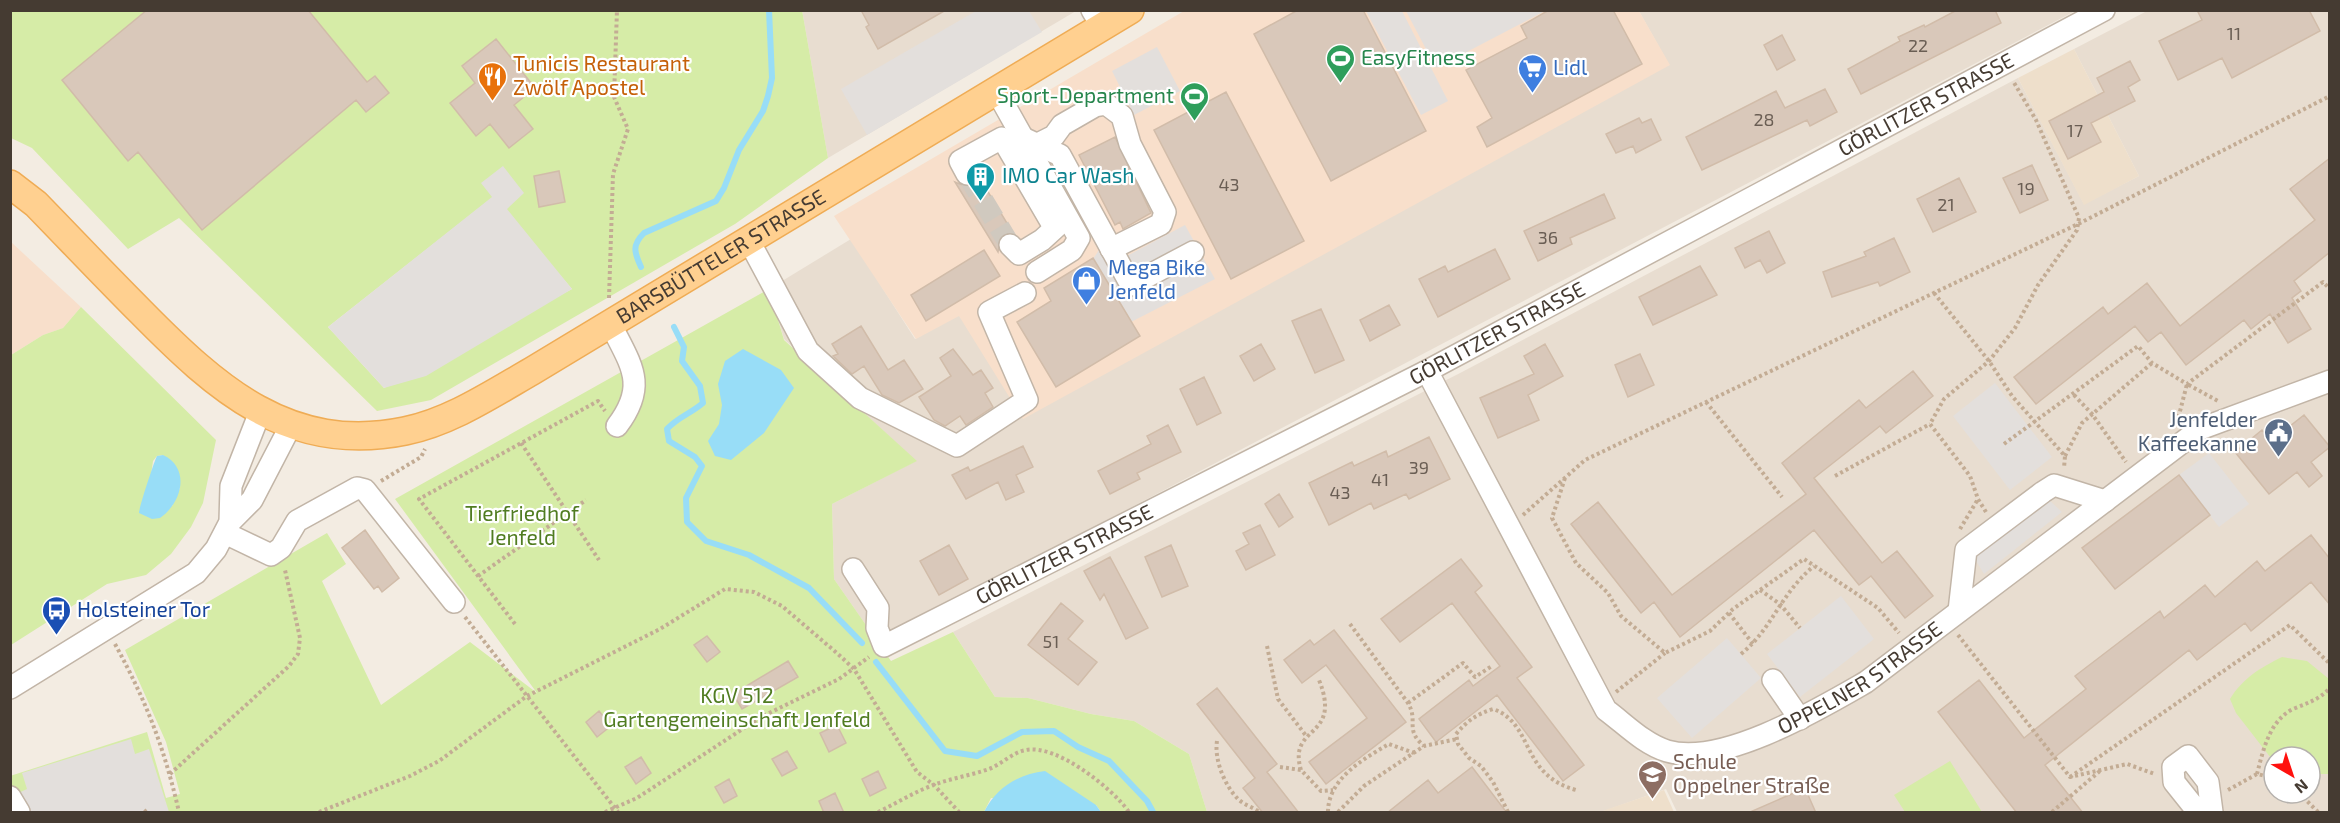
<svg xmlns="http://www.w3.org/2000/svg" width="2340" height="823" font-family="'Exo 2',sans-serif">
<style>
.residential{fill:#e8ddd0;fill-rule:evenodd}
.commercial{fill:#f8dfcb}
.education{fill:#eedfcb}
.green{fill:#d6eca7;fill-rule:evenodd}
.parking{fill:#e3dfdc}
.water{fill:#98ddf7}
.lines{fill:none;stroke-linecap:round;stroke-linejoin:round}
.stream{stroke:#98ddf7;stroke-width:6}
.building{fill:#d9c8ba;stroke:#d1bca9;stroke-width:1.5}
.minor-tunnel{stroke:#d0c9bf;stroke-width:21;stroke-dasharray:21 10;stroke-linecap:butt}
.minor-casing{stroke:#c2b5a7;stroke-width:24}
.major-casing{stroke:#efac55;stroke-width:30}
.path{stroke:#c3ac94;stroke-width:4;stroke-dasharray:3 3;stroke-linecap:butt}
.minor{stroke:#fff;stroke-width:21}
.major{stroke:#ffd090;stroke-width:27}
.labels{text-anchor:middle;stroke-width:4.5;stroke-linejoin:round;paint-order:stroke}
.number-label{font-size:18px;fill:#6a5e54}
.leisure-label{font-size:21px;fill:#27864d;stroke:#fff;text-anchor:start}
.food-label{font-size:21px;fill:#c56008;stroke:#fff;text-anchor:start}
.shop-label{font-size:21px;fill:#366cbe;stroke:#fff;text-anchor:start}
.street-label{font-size:21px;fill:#453b32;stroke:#fff}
.culture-label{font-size:21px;fill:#0d838f;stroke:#fff;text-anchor:start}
.service-label{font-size:21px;fill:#4e5e75;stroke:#fff;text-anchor:end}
.park-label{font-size:21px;fill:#507c21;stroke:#fff}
.transit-label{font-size:21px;fill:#164399;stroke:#fff;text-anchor:start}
.education-label{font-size:21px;fill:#785e54;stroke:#fff;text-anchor:start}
</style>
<rect width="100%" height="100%" fill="#f3ece2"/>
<path class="residential" d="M802,10l274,1 -248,147z
M1639,11h436l-1198,630 -43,-62 -2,-75 84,-43 -132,-122 -15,-50 82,-50 64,100 44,-24 710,-250z
M2147,11h182v801h-652l-11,-23 -65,23h-394l-18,-58 -55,-33 -43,-7 -63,-16 -33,-1 -42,-65 509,-260 556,-294 66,126 55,-28 -65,-127zM2274,757h36v36h-36z"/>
<path class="commercial" d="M1184,11h455l31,54 -647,354 -64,-103 -43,23 -82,-123z
M10,241l71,66 -18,21 -20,7 -32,20z"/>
<path class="education" d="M2074,49l65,127 -55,29 -66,-127z
M1664,790l10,22h-73l7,-3z"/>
<path class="green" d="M802,10l26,148 -93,66 -304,176 -54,11 -198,-193 -51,31 -96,-101 -21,-10v-127zM493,197l79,92 -188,99 -56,-61z
M769,289l15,51 133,121 -85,43 2,75 57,82 62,-29 42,65 33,1 63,16 43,7 55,33 18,58h-106l-5,-7 -105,-7 -7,14h-973l-1,-36 137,-44 19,66 14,-4 -14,-52 -41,-92 202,-117 19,31 -24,17 59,124 89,-63 67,51 -142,-194z
M81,307l135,133 -13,63 -12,24 -20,27 -25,21 -39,9 -96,61v-290l32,-20 20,-7zM163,455l17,33 -8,18 -22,-24 3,-21 4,-5z
M2282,657l25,4 22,18v95h-19v-17h-36v5l-38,-49 -6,-14c13,-21 30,-31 52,-42z
M1950,761l32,51h-77l-11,-17z"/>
<path class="parking" d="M976,11h53l13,21 -175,103 -26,-46z
M1366,11h36l46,90 -27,14z
M1406,11h139l-109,57z
M1157,47l23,44 -46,24 -22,-44z
M503,166l21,27 -17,16 65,80 -146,87 -42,12 -56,-61 164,-130 -11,-14z
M1185,225l30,54 -84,43 -38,-63 8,-12 22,11z
M1995,383l57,74 -42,33 -57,-74z
M2209,453l40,51 -30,23 -40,-52z
M2036,488l26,24 -78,62 -19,-31z
M1841,596l33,43 -74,58 -33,-43z
M1727,638l34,40 -69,60 -35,-40z
M131,739l4,15 14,-5 20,63h-158l-1,-15 17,-8 -5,-16z"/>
<path class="water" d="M743,349l38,21 13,18 -30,45 -33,27 -16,-4 -7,-15 11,-17 3,-19 -4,-21 7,-23z
M163,455c28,13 19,48 -3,63l-8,1 -13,-6c0,-6 16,-54 18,-57z
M1045,771l51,34 5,7h-117c12,-24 34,-38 61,-41z"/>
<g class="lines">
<path class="stream" d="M641,267c-7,-15 -9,-22 3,-34l72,-32 8,-13 15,-38 24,-39 5,-15 4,-18 -3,-68
M674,327l10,20 -2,14 18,25 3,17c-13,11 -25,14 -36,26l2,12 26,16 7,9 -16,32 1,24 19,19 43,14 60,33 53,55
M876,662l69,89 32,5 45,-24 32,-1 24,16 31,14 38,40 6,11"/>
</g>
<path class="building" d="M147,10h161l59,72 8,-6 14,17 -23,19 -10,-12 -154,130 -64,-78 -10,9 -66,-81z
M861,10h85l-68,39 -12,-22 3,-2z
M1298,10h65l63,121 -95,50 -77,-147z
M1549,10h64l29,54 -155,83 -10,-20 15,-9 -26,-48 61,-32 -6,-12z
M1957,10h38l6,13 -140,71 -13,-25 52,-28 -2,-4 26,-12 1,2z
M2197,10h112l11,21 -88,47 -10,-20 -44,22 -19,-39 43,-21z
M1782,35l13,25 -18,10 -13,-25z
M496,39l39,49 -21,17 19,24 -24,19 -19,-24 -14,12 -26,-33 25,-20 -13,-17z
M2130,61l10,19 -12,7 7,14 -44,22 10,19 -33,17 -19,-38 55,-29 -7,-14z
M1825,89l12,23 -27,14 -3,-6 -105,50 -16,-33 90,-46 9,17z
M1226,92l78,149 -73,38 -77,-149z
M1639,118l3,5 9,-4 10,21 -25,13 -3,-7 -17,7 -10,-19z
M1115,137l36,76 -28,16 -3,-7 -5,3 -36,-70z
M2330,158v94l-36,29 7,10 -9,7 19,31 -23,14 -18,-29 -19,15 -7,-9 -58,45 -25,-33 -13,10 -13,-16 -99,78 -22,-27 89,-70 5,7 39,-31 33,43 135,-106 -25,-31z
M2032,165l16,35 -28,13 -17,-35z
M559,171l6,31 -26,5 -5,-31z
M979,177l34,56 -12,3 -3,16 -43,-70 12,5 7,-2z
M1959,178l17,34 -43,20 -16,-33z
M1604,194l11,24 -45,20 2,6 -34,17 -14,-30z
M1769,231l16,32 -18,10 -7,-13 -15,8 -10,-20z
M1894,238l16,34 -30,14 -2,-4 -46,15 -9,-25 43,-16 -2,-4z
M1495,249l15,30 -72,38 -19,-38 26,-13 3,6z
M984,250l16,26 -74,45 -15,-26z
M1093,258l47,78 -84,51 -39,-65 34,-21 -7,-13z
M1700,266l17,29 -64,30 -14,-28z
M1389,305l11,20 -30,16 -10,-21z
M1321,309l23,51 -29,13 -23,-52z
M861,326l27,44 16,-10 19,29 -24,14 -17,-8 -18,-29 -12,8 -19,-18 5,-2 -6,-10z
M1261,344l14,25 -21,12 -14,-25z
M1545,344l18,32 -35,19 11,25 -41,18 -18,-40 54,-24 -10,-18z
M953,349l20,26 8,-5 12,18 -8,5 8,14 -27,18 -6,-9 -15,10 -11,-6 -15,-23 32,-21 -11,-18z
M1640,354l14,31 -26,12 -13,-32z
M1913,371l20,25 -47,37 -6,-7 -66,52 68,85 15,-12 36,45 -28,22 -34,-42 -12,9 -45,-55 -134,107 -26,-35 -13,11 -70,-89 27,-22 74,93 134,-101 -24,-31 77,-63 7,8z
M1204,377l17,36 -24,12 -17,-36z
M2304,415l26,32 -19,15 11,14 -13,11 -12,-15 -28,22 -34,-42 27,-22 9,11z
M1168,425l13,27 -44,21 3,6 -30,15 -12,-23 53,-27 -4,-8z
M1429,437l21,42 -41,20 -3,-5 -32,15 -3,-6 -42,22 -20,-42 43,-21 2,4 32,-15 2,6z
M1023,446l10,21 -17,8 8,17 -18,8 -8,-18 -32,17 -14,-24 16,-8 2,4z
M2179,475l31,40 -95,74 -33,-41z
M1279,494l14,23 -14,10 -14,-23z
M1260,525l15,30 -29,15 -10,-19 13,-7 -6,-11z
M365,530l34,48 -17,14 -4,-6 -4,3 -32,-41z
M2311,535l19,24v46l-19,-23 -60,49 -6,-8 -48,37 -8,-10 -144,115 38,48h-66l-79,-101 41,-32 45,58 62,-49 -11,-13 85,-65 4,7 41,-33 10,12 42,-36 8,10z
M949,545l19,34 -29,16 -19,-34z
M1171,545l17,41 -26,11 -17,-40z
M1110,557l38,71 -22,11 -22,-45 -4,6 -16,-29z
M1461,559l21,27 -7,6 57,75 -15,11 67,87 -21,16 -66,-86 -61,47 -17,-23 50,-39 4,6 27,-20 -48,-63 -52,39 -19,-23z
M1061,603l22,18 -15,18 29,23 -19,23 -50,-40z
M1334,630l72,92 -80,62 -17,-22 58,-44 -41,-53 -24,18 -18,-23 26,-20 4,5z
M707,636l13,16 -13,10 -13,-17z
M788,661l10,16 -56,32 -9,-15z
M1217,688l60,76 -10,8 32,41h-36l-20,-25 12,-10 -58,-74z
M599,711l12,15 -14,11 -11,-15z
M837,725l9,18 -17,9 -9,-19z
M787,751l10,17 -15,8 -10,-17z
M641,757l10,16 -15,11 -11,-17z
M1472,767l35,46h-120l41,-33 10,13z
M878,771l8,17 -16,8 -8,-17z
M729,779l8,17 -13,7 -9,-16z
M1805,788l11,25h-68z
M835,793l9,20h-20l-5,-12z"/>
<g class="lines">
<path class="minor-tunnel" d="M967,174l43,71"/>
<defs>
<g id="minor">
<path d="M1092,10l10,17"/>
<path d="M996,90l83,148 -7,12 -35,22"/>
<path d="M1023,138l37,17 71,130 62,-33"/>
<path d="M1038,144l16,-8 8,-11 33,-19 11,-2 16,12 8,28 35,68 -4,12 -50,25"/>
<path d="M967,174l-7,-13 42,-23 52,89"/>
<path d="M748,239l60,112 52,47 97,48 70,-46 -38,-88 36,-19"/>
<path d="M1010,245l9,9 23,-14 23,-21"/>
<path d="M610,323c20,41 39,61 7,103"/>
<path id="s1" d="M1427,371l179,339c19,14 38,34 61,41 55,16 152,-42 199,-69l334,-253 130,-48"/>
<path d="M230,522l22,-22 39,-75"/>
<path d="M225,533l46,22 10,-7 16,-27 60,-33 8,2 89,112"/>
<path id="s2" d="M853,569l25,39 -1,20 7,18 543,-275 677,-361"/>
<path d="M1959,611l7,-61 77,-58 11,-7 51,16"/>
<path d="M1773,680l27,39"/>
<path d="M10,688l186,-115 20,-24 14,-27 1,-36 29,-74"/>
<path d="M10,797l9,15"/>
<path d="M2198,812l-24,-30 -1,-15 15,-11 20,26 4,30"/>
</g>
<g id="major">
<path id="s3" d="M10,184l26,20c35,36 70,73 105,108 75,76 148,143 264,119 45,-9 87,-37 127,-60l598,-361"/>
</g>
</defs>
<use href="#minor" class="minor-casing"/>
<use href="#major" class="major-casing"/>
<path class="path" d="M1934,293l55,68 23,35 53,60 -1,12
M609,298l4,-124 15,-45 -14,-32 3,-87
M2074,395l18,19 34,48
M1706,402l76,95
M2177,423l10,-39 31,17
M521,443l78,117
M2004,444l134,-98 14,17 35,21 136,-102 7,7
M2065,456l17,-33 70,-60
M1835,476l95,-52
M1565,478l-13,40 24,45 32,30 13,23 44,37 45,-22 23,-22 71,-50 74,49 21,25
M381,481l40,-24 4,-8
M1986,512l-8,-13 -8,-23 -40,-52 14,-25 45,-38 26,-33 23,-43 39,-55 2,-12 -43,-98 -23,-39
M1523,515l62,-55 493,-236 252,-128
M1960,529l18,-30
M478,576l108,-76
M1760,590l20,14 20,24
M1729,613l24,31
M465,617l153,195
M515,624l-96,-125 179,-98 7,10
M1350,624l58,79c11,19 -4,26 16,43
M1958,635l112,142 57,-13 28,10
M115,644c32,59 49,103 64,168
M1267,646l11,53 29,38
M1741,654c32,-26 39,-60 73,-88
M1616,692l49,-39
M1408,703l55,-40 12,14 17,-11
M1217,741c-3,19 8,45 21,58 6,6 15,8 21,13
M1280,767l21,3 20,21 12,-1
M1301,770c-14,-46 42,-30 18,-90
M170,774l119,-108 9,-12 2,-16 -15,-68
M2257,774c6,-23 12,-53 36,-65 14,-6 26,-9 37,-21
M2070,777l220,-152 40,39
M2228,790l29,-16 17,4
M2299,793l19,19
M144,810l2,2
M319,812l91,-36 29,-15 88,-65 133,-67 65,-40 29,3 28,14 56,48 16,15 63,103 17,13 25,27
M605,812l32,-14 124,-81 78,-38 30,-22
M878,812c19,-9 38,-21 58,-28 17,-6 36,-9 53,-15 13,-5 24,-17 37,-19 31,-6 86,38 103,62
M1328,812c0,-33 35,-53 61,-68l25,9
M1338,812l26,-26 60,-40 33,-7
M1508,812l-15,-30 -12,-16 -12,-8 -11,-14 -2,-10c11,-13 21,-20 37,-25 42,15 26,65 83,81
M2052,812l49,-42"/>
<use href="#minor" class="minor"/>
<use href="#major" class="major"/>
</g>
<defs>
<symbol id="stadium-pin" viewBox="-11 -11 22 30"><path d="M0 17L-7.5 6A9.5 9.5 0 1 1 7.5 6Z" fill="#2e9e5b" stroke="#fff"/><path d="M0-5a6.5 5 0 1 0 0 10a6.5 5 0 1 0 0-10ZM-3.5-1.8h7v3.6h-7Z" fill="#fff"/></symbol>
<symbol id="supermarket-pin" viewBox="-11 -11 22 30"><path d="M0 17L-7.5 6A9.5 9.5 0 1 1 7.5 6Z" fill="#3f7fe0" stroke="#fff"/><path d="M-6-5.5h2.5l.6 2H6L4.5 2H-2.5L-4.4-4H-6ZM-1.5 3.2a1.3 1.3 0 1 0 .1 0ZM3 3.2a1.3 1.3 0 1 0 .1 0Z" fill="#fff"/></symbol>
<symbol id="restaurant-pin" viewBox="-11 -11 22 30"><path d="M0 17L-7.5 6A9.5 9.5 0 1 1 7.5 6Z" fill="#e8710a" stroke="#fff"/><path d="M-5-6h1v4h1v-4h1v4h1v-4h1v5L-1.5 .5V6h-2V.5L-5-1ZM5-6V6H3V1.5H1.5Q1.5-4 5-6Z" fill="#fff"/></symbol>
<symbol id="building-pin" viewBox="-11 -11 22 30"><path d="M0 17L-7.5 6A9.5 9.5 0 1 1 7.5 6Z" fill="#0f9aa8" stroke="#fff"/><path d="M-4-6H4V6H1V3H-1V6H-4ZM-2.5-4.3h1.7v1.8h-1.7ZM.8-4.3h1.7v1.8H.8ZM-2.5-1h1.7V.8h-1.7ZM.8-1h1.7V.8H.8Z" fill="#fff"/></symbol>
<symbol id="shop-pin" viewBox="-11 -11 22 30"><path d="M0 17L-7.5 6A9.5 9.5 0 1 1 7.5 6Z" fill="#3f7fe0" stroke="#fff"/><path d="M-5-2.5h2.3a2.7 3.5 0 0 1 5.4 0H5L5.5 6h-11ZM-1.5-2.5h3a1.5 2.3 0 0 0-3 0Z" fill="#fff"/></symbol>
<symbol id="civic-pin" viewBox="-11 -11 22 30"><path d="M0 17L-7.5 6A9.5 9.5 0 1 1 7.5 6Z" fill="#5c6f8a" stroke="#fff"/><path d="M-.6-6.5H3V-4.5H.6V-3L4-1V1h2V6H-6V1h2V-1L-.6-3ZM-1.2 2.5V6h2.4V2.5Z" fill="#fff"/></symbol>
<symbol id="bus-pin" viewBox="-11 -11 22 30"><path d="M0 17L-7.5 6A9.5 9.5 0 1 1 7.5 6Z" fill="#1a4fb4" stroke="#fff"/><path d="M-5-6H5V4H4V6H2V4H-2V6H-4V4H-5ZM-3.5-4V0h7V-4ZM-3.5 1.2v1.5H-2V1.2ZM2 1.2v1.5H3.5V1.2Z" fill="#fff"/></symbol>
<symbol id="school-pin" viewBox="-11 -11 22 30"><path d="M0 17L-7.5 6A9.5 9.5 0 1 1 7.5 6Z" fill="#8d6e63" stroke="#fff"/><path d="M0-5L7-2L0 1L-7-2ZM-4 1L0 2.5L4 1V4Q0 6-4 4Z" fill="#fff"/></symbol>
</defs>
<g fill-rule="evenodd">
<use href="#stadium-pin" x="1324" y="42" width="33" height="45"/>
<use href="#supermarket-pin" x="1516" y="52" width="33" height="45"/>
<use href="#restaurant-pin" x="476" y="60" width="33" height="45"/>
<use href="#stadium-pin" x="1178" y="80" width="33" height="45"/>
<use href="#building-pin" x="964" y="160" width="33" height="45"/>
<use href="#shop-pin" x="1070" y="264" width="33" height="45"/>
<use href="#civic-pin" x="2262" y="416" width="33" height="45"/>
<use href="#bus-pin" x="40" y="594" width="33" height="45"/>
<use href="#school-pin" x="1636" y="758" width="33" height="45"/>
</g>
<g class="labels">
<g class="number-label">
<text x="2234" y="40">11</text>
<text x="1918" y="52">22</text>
<text x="1764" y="126">28</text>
<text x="2075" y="137">17</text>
<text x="1229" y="191">43</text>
<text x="2026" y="195">19</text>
<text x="1946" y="211">21</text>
<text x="1548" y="244">36</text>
<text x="1419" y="474">39</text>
<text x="1380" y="486">41</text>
<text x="1340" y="499">43</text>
<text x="1051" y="648">51</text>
</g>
<g class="leisure-label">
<text x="1361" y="65">EasyFitness</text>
<text x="1174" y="103" text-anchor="end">Sport-Department</text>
</g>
<g class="food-label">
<text x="513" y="71">Tunicis Restaurant<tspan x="513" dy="24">Zwölf Apostel</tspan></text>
</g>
<g class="shop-label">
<text x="1553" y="75">Lidl</text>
<text x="1108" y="275">Mega Bike<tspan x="1108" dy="24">Jenfeld</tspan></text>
</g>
<g class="street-label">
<text dy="7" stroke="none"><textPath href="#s2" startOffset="1260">GÖRLITZER STRASSE</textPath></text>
<text dy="7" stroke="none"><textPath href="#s3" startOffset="850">BARSBÜTTELER STRASSE</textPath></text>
<text dy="7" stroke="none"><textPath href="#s2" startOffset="774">GÖRLITZER STRASSE</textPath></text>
<text dy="7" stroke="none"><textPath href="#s2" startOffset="288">GÖRLITZER STRASSE</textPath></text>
<text dy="7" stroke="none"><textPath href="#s1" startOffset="669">OPPELNER STRASSE</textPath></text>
</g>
<g class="culture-label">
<text x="1002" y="183">IMO Car Wash</text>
</g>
<g class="service-label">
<text x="2257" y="427">Jenfelder<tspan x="2257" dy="24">Kaffeekanne</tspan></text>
</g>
<g class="park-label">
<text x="522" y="521">Tierfriedhof<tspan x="522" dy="24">Jenfeld</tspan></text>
<text x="737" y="703">KGV 512<tspan x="737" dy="24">Gartengemeinschaft Jenfeld</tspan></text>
</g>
<g class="transit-label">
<text x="77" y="617">Holsteiner Tor</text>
</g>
<g class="education-label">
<text x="1673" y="769">Schule<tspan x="1673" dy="24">Oppelner Straße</tspan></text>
</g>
</g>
<rect width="2340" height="823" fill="none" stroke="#453b32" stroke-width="24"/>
<g transform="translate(2292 775) rotate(141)"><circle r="28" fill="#ffffff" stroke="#b5b1ad" stroke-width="1.5"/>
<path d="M0-4.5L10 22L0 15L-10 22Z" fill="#ff110e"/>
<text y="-9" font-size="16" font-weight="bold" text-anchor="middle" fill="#453b32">N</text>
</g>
</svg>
